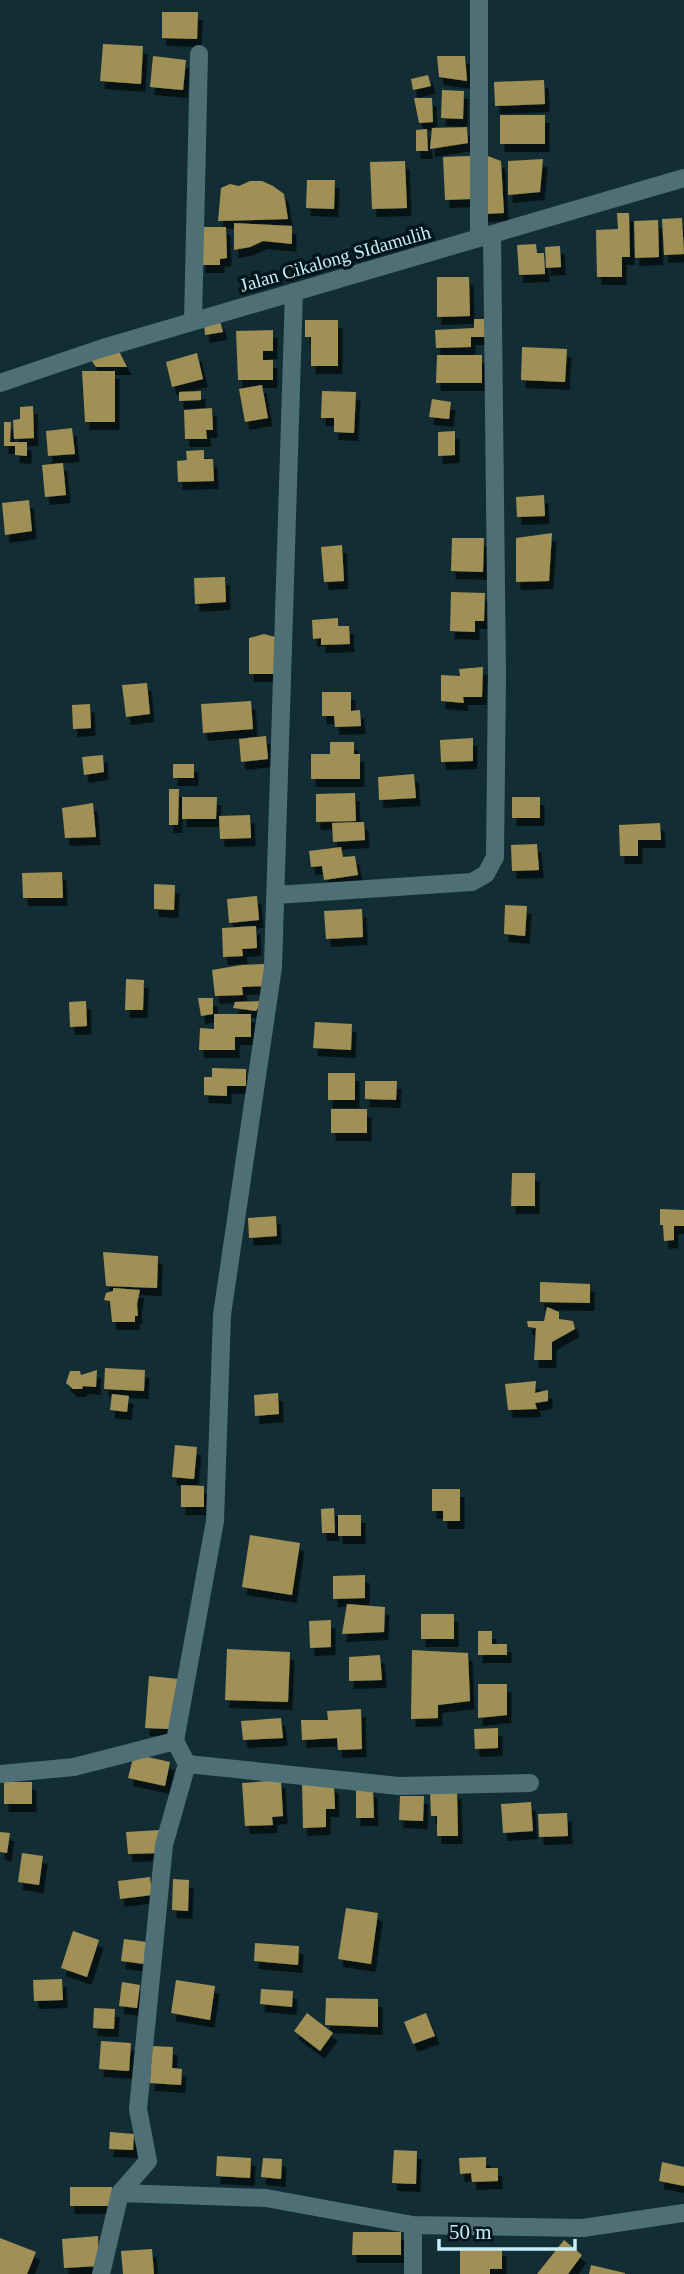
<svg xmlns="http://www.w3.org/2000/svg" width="684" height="2274" font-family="'Times New Roman',serif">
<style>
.building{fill:#a19054;filter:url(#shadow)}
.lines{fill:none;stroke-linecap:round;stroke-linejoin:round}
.minor{stroke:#4f6f77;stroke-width:18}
.labels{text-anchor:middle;stroke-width:7;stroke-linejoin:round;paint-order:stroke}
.street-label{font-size:19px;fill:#c8eff9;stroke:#00151a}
</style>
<defs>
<filter id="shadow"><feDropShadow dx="4.5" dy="8" stdDeviation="0" flood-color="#0009"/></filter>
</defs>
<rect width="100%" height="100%" fill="#122d33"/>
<path class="building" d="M162,12h36l-1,27 -35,-1z
M103,44l40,2 -2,38 -41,-3z
M153,56l33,4 -3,30 -33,-3z
M437,56h28l2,25 -28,-4z
M428,75l3,11 -18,4 -2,-11z
M544,80l1,24 -50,2 -1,-24z
M442,90l22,1 -1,28 -22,-1z
M414,98h18l1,24 -14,1z
M500,115h45v29h-45z
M467,127l1,16 -38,6 2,-21z
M427,129l1,22h-12v-21z
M485,155l16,6 3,52 -21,1z
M470,156l1,43 -26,1 -2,-43z
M543,159l-3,33 -32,3v-34z
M405,161l2,47 -35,1 -2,-47z
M307,180h28l-1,29 -28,-1z
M250,181h12l11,5 11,8 4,25 -70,2 3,-33 9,-4 9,2z
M617,213h12l1,44h-8v20h-25l-1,-47 22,-1z
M682,218l2,36 -20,1 -2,-36z
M658,220l1,37 -24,1 -1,-37z
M234,223l58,3v18l-29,-3 -13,6 -16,3z
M201,227h25l1,31 -7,1v6h-19z
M536,244l1,9h7l1,21 -26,1 -2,-30z
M560,246l1,21 -15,1 -1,-21z
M437,277h32l1,39 -33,1z
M474,319h11v18h-14v10l-35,1 -1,-18 39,-2z
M305,320h33v46h-27v-29h-6z
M220,321l3,11 -18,3 -1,-12z
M273,330v21h-10v9h10v20h-35l-2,-49z
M522,347l45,2 -2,33 -44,-2z
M118,349l9,18h-31l-5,-7z
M197,353l6,26 -31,8 -6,-25z
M437,355h45v28h-46z
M82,371h33v51h-30z
M262,385l6,33 -23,4 -6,-33z
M201,391v9l-22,1v-9z
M322,391l34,1 -2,41 -20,-1v-14h-13z
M432,399l19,3 -2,17 -20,-2z
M33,406l1,32 -20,1 -1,-19 7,-1v-12z
M212,408l1,22h-7l1,9h-22l-1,-29z
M4,422h7l-1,20h17v14l-12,-1v-9h-11z
M72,428l3,26 -27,2 -2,-25z
M455,431v24l-17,1v-24z
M204,450v9h9l1,22 -36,1 -1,-21 10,-1 -1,-9z
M63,463l3,32 -21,2 -3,-32z
M544,495l1,21 -28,1 -1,-20z
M29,500l3,31 -27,4 -3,-32z
M552,533l-3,48 -33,1v-44z
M452,538h32l-1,34 -32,-1z
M342,545l2,36 -20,1 -3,-35z
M225,577l1,25 -31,2 -1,-26z
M451,592l34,1 -1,28h-9v11l-25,-1z
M338,618v8h11l1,18 -29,1v-7l-8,1 -1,-19z
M264,634l15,4v36h-30v-36z
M483,667l-1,30h-19l1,6 -23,-2v-26l19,1 -1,-7z
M147,683l3,31 -24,3 -4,-32z
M322,692h29v19l9,-1 1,16 -26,1 -1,-11h-12z
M251,701l2,28 -50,4 -2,-29z
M90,704l1,24 -18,1 -1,-24z
M266,736l2,23 -27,3 -2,-23z
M473,738v23l-32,1 -1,-22z
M330,742h24v12h6v25h-49v-25h19z
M103,755l1,17 -20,3 -2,-18z
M173,764h21v14h-21z
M414,774l2,24 -37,2 -1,-23z
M169,789h10l-1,36h-9z
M355,793l1,28 -40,1v-28z
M182,797h35l-1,22h-34z
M512,797h28v21h-28z
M93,803l3,34 -31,1 -3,-30z
M250,815l1,23 -31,1 -1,-23z
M364,822l1,18 -32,2 -1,-19z
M660,823l1,17h-23v16h-18l-1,-31z
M537,844l2,26 -27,1 -1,-26z
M341,847l2,10 12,-1 3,19 -34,5 -2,-14 -11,1 -2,-16z
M62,872l1,26h-40l-1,-25z
M154,884l21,1 -1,25 -20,-1z
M257,896l2,24 -30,3 -2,-24z
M505,905l22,1 -2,30 -21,-2z
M362,909l1,28 -37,2 -2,-28z
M256,926l1,22 -15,1 1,7 -20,1 -1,-29z
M264,964v22l-22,1 1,8 -28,1 -3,-26 29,-5z
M126,979l18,1 -1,30h-18z
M198,998h15v16l-12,2z
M86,1001l1,25 -17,1 -1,-25z
M262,1001l-6,10 -23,-3 2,-6z
M214,1014h37v23h-16v13h-36l1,-22 14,1z
M315,1022l37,2 -1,26 -38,-2z
M212,1068l34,1v17h-19v10l-23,-1v-18h8z
M328,1073h27v27h-27z
M365,1081h32l-1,19 -31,-1z
M331,1109h36v24h-36z
M512,1173h23v33h-24z
M660,1209l24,1v16h-10v14l-10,1 -1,-16h-3z
M276,1216l1,20 -28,2 -1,-20z
M103,1252l55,4 -1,32 -51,-2z
M540,1282l50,2v19l-50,-1z
M113,1288l27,2 -3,14 1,12h-3v6h-23l-2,-21 -6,-1 2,-7 7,-2z
M547,1307l12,5v7l14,2 2,8 -23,13v18h-18l2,-32 -8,-1 -1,-6h17z
M105,1368l40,2 -1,21 -40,-2z
M97,1370l-1,17 -13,-1 -1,3h-9l-7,-6 4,-12h10l1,4z
M536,1381l-1,12 13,-3v11l-13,2 2,6 -29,1 -3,-26z
M278,1393l1,21 -24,2 -1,-21z
M112,1394l17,2 -2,16 -17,-2z
M175,1445l22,2 -3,32 -22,-2z
M181,1485l23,1v21h-23z
M432,1489h28v32h-17v-10h-11z
M334,1508l1,25h-13l-1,-24z
M338,1515h23v21h-23z
M250,1535l50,8 -8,52 -50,-8z
M365,1575v23l-32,1v-23z
M347,1604l38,3 -1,25 -42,2z
M421,1614h33v25h-33z
M331,1620v27l-21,1 -1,-27z
M478,1631h14v13h15v11h-29z
M227,1649l63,3 -2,50 -63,-2z
M412,1650l56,3 2,48 -32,4v13l-27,1z
M380,1655l2,25 -33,1v-24z
M149,1676l30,3 -9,50 -25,-1z
M478,1684h29v31l-29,3z
M361,1709l1,40 -24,1 -1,-12 -35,2 -1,-20h27l-1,-9z
M281,1718l2,20 -40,2 -2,-19z
M498,1728v20l-23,1 -1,-20z
M134,1754l36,8 -5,24 -37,-8z
M281,1780l2,36 -11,1 1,8 -28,1 -3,-43z
M302,1781l32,4 1,24h-9v18l-23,1z
M4,1782h28v22h-28z
M356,1789h17l1,29h-18z
M430,1791h27l1,45h-21v-20h-6z
M400,1796h24l-1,25 -24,-1z
M531,1802l2,29 -30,2 -2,-29z
M567,1813l1,23 -29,1 -1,-23z
M160,1830l1,23 -33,1 -2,-22z
M0,1832l10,1 -3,20 -7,-1z
M22,1853l21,3 -4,29 -21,-3z
M150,1877l2,18 -32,4 -2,-18z
M173,1879l16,1 -1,31 -16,-1z
M346,1908l32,5 -7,51 -33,-5z
M73,1931l26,9 -12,37 -26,-9z
M124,1939l23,3 -3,22 -23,-3z
M255,1943l44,3 -1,19 -44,-4z
M62,1979l1,21 -29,1 -1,-21z
M176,1980l39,6 -5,34 -39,-7z
M122,1982l18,3 -3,23 -18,-2z
M261,1989l32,2 -1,16 -32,-3z
M326,1998l52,1v28l-53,-2z
M94,2008l21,1 -1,20 -21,-1z
M307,2013l26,20 -13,18 -26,-20z
M426,2013l9,23 -22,8 -9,-22z
M101,2041l30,2 -2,28 -30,-2z
M152,2046l21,1 -1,21 10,1 -1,16 -31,-2z
M110,2132l24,2 -1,16 -24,-1z
M394,2150l23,1 -1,33 -24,-1z
M217,2156l34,2 -1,20 -34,-2z
M486,2157v11h12v13l-26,1 -1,-9 -11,1 -1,-16z
M263,2158l19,1 -1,20 -20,-2z
M662,2162l22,5v19l-25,-5z
M70,2187h42v19h-42z
M353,2232h48v23h-49z
M98,2236l1,30 -35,2 -2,-29z
M0,2238l36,14 -9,22h-27z
M564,2240l18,15 -14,19h-31z
M460,2248h42v21h-12v5h-30z
M152,2249l2,25h-31l-2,-23z
M591,2265l34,8v1h-36z"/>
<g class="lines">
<path class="minor" d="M479,238v-238
M193,321l6,-267
M0,383l103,-35 581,-170
M276,895l196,-13 14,-8 9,-17 2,-182 -5,-441
M187,1764l212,22 131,-3
M0,1774l74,-7 101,-26
M120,2193l146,5 147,27 170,3 101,-15
M101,2274l19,-81 28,-32 -10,-52 26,-264 23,-81 -12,-23 40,-220 7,-206 51,-348 21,-675
M413,2274v-49"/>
</g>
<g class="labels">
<g class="street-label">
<text transform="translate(335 258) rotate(-16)" y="7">Jalan Cikalong SIdamulih</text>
</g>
</g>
<path d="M439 2239v10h136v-10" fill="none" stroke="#c8eff9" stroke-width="3.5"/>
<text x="449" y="2239" font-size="21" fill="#c8eff9" stroke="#00151a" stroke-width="5" paint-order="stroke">50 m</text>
</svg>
